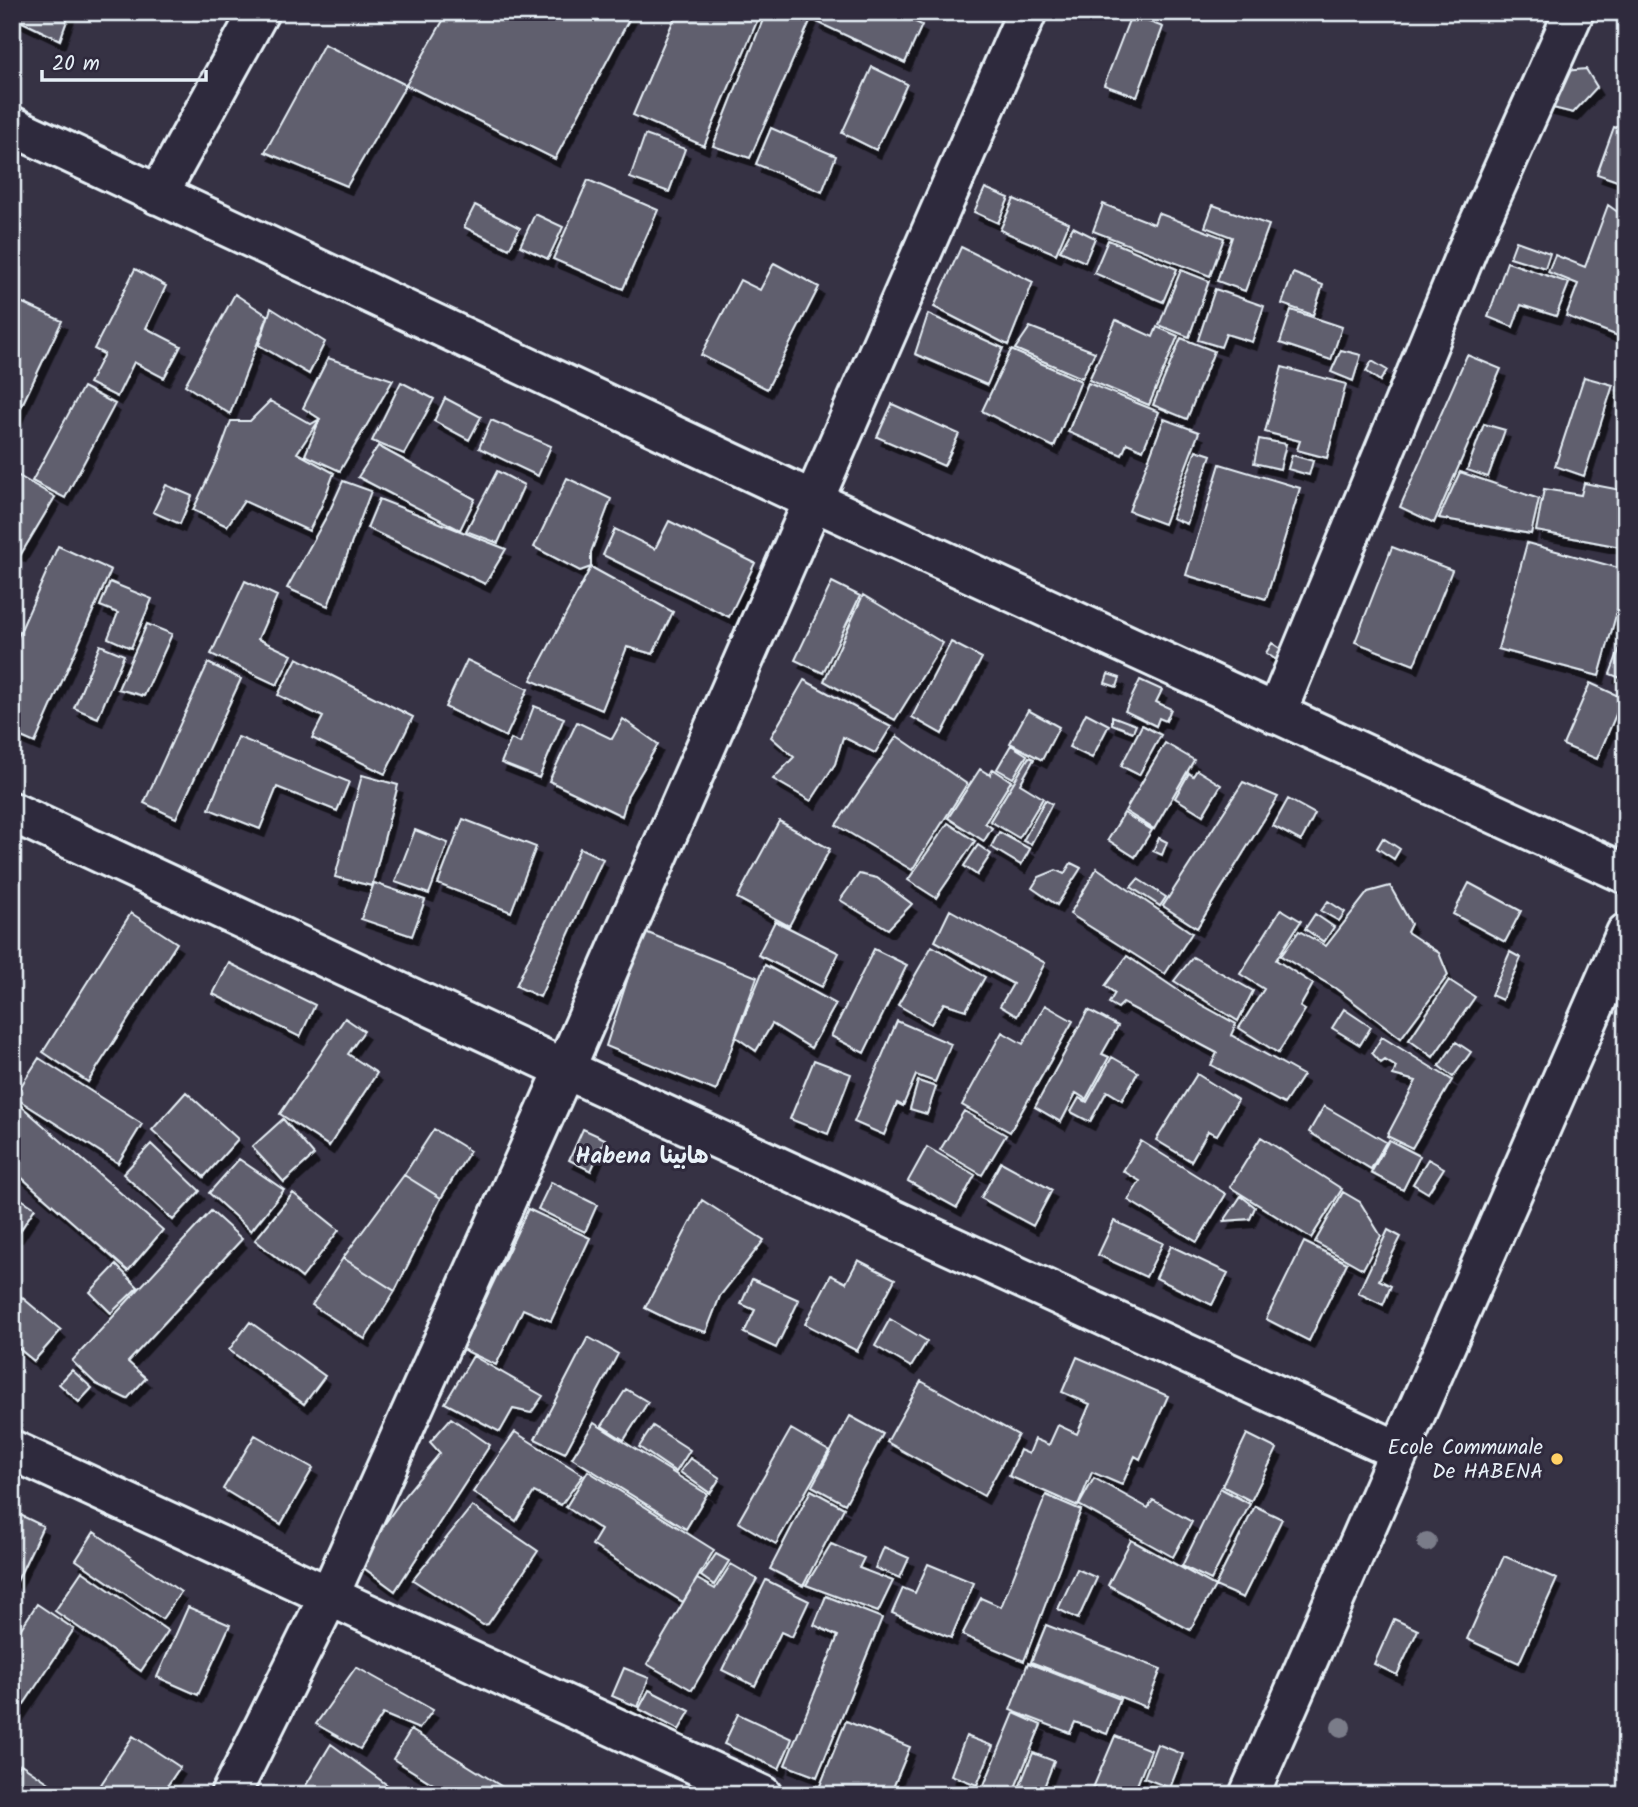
<svg xmlns="http://www.w3.org/2000/svg" width="1638" height="1807" font-family="Kalam,'Playpen Sans Arabic',sans-serif">
<style>
.building{fill:#605e6e;stroke:#e8f1f8;stroke-width:2;filter:url(#shadow)}
.lines{fill:none;stroke-linecap:round;stroke-linejoin:round}
.street-casing{stroke:#e8f1f8;stroke-width:44}
.street{stroke:#2f2a3d;stroke-width:38}
.tree{fill:#7a7b89}
.poi-dot{fill:#ffd166;stroke:#2f2a3d;stroke-width:2.5}
.labels{text-anchor:middle;stroke-width:6;stroke-linejoin:round;paint-order:stroke}
.poi-label{font-size:21px;fill:#e8f1f8;stroke:#2f2a3d;text-anchor:end}
.neighbourhood-label{font-size:23px;font-weight:bold;fill:#e8f1f8;stroke:#2f2a3d}
</style>
<defs>
<filter id="shadow"><feDropShadow dx="4.5" dy="8" stdDeviation="0" flood-color="#0009"/></filter>
</defs>
<rect width="100%" height="100%" fill="#363244"/>
<filter id="ink" filterUnits="userSpaceOnUse"><feTurbulence type="fractalNoise" baseFrequency=".0143" numOctaves="2"/><feDisplacementMap in="SourceGraphic" scale="14" xChannelSelector="R" yChannelSelector="G"/><feConvolveMatrix kernelMatrix="1 2 1 2 8 2 1 2 1" color-interpolation-filters="sRGB"/></filter>
<g filter="url(#ink)">
<path class="building" d="M12,12h58l-10,28 -48,-23z
M448,12h185l-78,147 -149,-74z
M677,12h84l-57,134 -71,-31z
M766,12h48l-64,146 -37,-12z
M821,12h73l28,13 -17,38 -88,-41z
M1131,15l32,12 -26,70 -33,-12z
M324,44l82,41 -59,101 -82,-34z
M872,67l35,17 -31,66 -34,-17z
M1586,69l11,18 -24,26 -28,-7 8,-34z
M1614,127l12,5v52l-29,-10z
M771,128l65,28 -14,36 -66,-28z
M645,135l40,14 -16,43 -39,-14z
M588,180l70,30 -35,79 -70,-30z
M985,188l24,10 -11,25 -24,-11z
M1014,199l55,24 -13,31 -56,-24z
M1103,204l51,20 4,-11 66,25 -14,38 -117,-45z
M475,205l45,23 -11,21 -45,-22z
M1213,205l56,20 -24,66 -28,-10 15,-44 -27,-10z
M1608,205l18,13v121l-60,-23 12,-32 -30,-12 7,-17 30,12z
M535,214l28,13 -15,32 -28,-13z
M1073,227l22,11 -10,24 -25,-11z
M1108,240l69,29 -14,33 -69,-29z
M1516,241l34,12 -5,15 -35,-11z
M961,247l72,35 -25,63 -74,-38z
M1507,262l62,21 -13,33 -35,-11 -8,22 -25,-10z
M774,263l45,24 -52,102 -66,-34 39,-75 20,10z
M135,269l31,17 -20,42 35,18 -17,32 -30,-16 -17,35 -28,-14 15,-29 -10,-5z
M1181,270l28,11 -20,56 -30,-12z
M1293,273l30,12 -10,30 -31,-11z
M1215,289l49,17 -12,36 -26,-8 -5,13 -23,-7z
M235,294l33,22 -38,98 -45,-29z
M12,298l50,23 -50,105z
M271,308l54,34 -16,32 -50,-29z
M1291,310l51,17 -11,33 -51,-17z
M928,314l75,34 -16,37 -72,-31z
M1116,320l37,17 4,-10 21,9 -29,69 -60,-25z
M1030,327l65,25 -13,26 -67,-29z
M1181,338l33,13 -27,68 -34,-14z
M1011,350l70,31 -27,66 -72,-36z
M1341,350l20,5 -8,26 -22,-9z
M1467,355l34,14 -67,154 -34,-16z
M328,358l65,22 -53,91 -35,-16 15,-36 -17,-11z
M1372,361l15,9 -7,11 -14,-10z
M1282,367l64,17 -19,74 -30,-8 3,-9 -35,-9z
M1584,377l29,8 -29,91 -29,-10z
M401,382l33,17 -30,55 -32,-13z
M1088,383l71,29 -16,38 -16,-7 -5,12 -54,-23z
M83,387l32,17 -50,94 -33,-17z
M445,398l36,19 -12,23 -35,-19z
M270,401l41,23 9,-5 -23,34 37,20 -13,34 -12,24 -65,-30 -17,25 -34,-16 24,-51 14,-38h19z
M892,404l67,30 -15,32 -67,-29z
M1164,419l35,13 -35,92 -35,-13z
M491,420l60,26 -13,30 -59,-28z
M1484,424l21,6 -17,47 -21,-7z
M1259,439l27,5 -6,25 -26,-6z
M378,446l97,53 -15,31 -102,-53z
M1196,450l15,5 -24,69 -15,-6z
M1292,455l21,6 -4,14 -21,-6z
M1220,464l80,24 -34,111 -80,-24z
M497,471l27,14 -26,58 -32,-12z
M12,472l43,25 -34,57 -9,-6z
M1460,472l79,27 -8,35 -92,-16z
M567,478l44,21 -20,53v15l-11,4 -46,-24z
M343,481l28,10 -43,115 -41,-18 43,-78z
M1584,483l42,8v57l-90,-17 8,-42 37,6z
M166,485l26,11 -12,28 -27,-12z
M379,499l127,50 -21,35 -118,-56z
M669,521l86,42 -26,54 -126,-62 12,-26 40,20z
M1527,543l99,27v9l-27,97 -101,-27z
M58,546l53,24 -76,173 -23,-10v-83z
M1392,547l60,23 -38,95 -59,-23z
M591,567l82,45 -20,42 -26,-7 -25,63 -71,-30z
M245,581l32,15 -19,43 34,16 -15,30 -66,-31z
M110,582l42,17 -21,49 -23,-10 10,-25 -18,-7z
M832,582l28,14 -37,77 -28,-13z
M863,595l80,48 -48,77 -71,-39z
M147,624l25,10 -28,62 -26,-7z
M1625,634h1v46l-16,-6z
M951,642l31,16 -40,76 -30,-17z
M1272,643l15,10 -6,10 -15,-10z
M100,645l24,10 -26,63 -24,-10z
M297,658l116,59 -28,57 -73,-36 11,-21 -45,-22z
M467,660l61,29 -22,48 -61,-30z
M208,663l33,16 -65,139 -32,-15z
M1108,674l12,4 -3,9 -12,-4z
M804,680l87,47 -16,26 -32,-16 -8,27 -24,37 -38,-22 21,-22 -23,-20z
M1140,680l22,10 -6,12 15,7 -5,12 -7,-3 -3,8 -31,-15z
M1590,683l33,15 -26,61 -34,-14z
M534,706l30,12 -25,60 -38,-15 10,-24 9,4z
M1028,710l31,17 -17,33 -32,-17z
M1086,713l23,12 -17,33 -23,-11z
M1112,716l24,9 -3,7 -21,-8z
M623,719l35,25 -30,51 -6,21 -73,-35 28,-59 35,17z
M1142,725l19,10 -22,40 -18,-9z
M897,736l70,48 -55,86 -76,-45z
M238,737l111,45 -12,29 -60,-24 -17,42 -51,-20z
M1165,743l29,17 -40,69 -29,-18z
M1011,745l16,10 -14,23 -16,-9z
M1029,757l5,2 -14,25 23,14 -24,40 -29,-17z
M980,769l10,6 3,-6 18,12 -26,42 7,5 -8,13 -36,-23z
M1197,770l24,15 -18,30 -28,-17 14,-25 4,3z
M362,775l36,10 -26,101 -37,-9z
M1243,782l35,15 -81,131 -34,-22z
M1288,799l27,15 -14,27 -28,-15z
M1045,800l7,4 -21,40 -8,-3z
M1124,813l28,17 -17,27 -27,-17z
M463,819l73,28 -25,65 -73,-28z
M779,821l51,28 -41,77 -52,-28z
M948,823l27,18 -39,57 -28,-18z
M415,830l33,13 -19,51 -34,-12z
M999,832l31,17 -9,16 -30,-18z
M1159,838l8,4 -5,13 -9,-4z
M1383,838l17,11 -6,10 -17,-11z
M978,845l13,9 -14,21 -13,-9z
M580,848l23,11 -63,138 -24,-11z
M1071,863l10,5 -24,37 -25,-17 7,-11 17,-7 8,4z
M1097,868l95,65 -27,41 -95,-60z
M859,874l18,4 35,26 -24,25 -48,-29z
M1138,879l28,18 -6,9 -29,-19z
M374,883l51,17 -13,36 -51,-17z
M1469,883l52,28 -16,31 -52,-28z
M1390,886l21,38 -4,8 32,21 9,22 -47,63 -66,-50 -54,-32 18,-25 27,15 42,-54z
M1328,901l17,11 -6,9 -18,-10z
M1281,909l20,12 -25,39 37,24 -13,23 5,3 -27,43 -39,-25 25,-39 -24,-15z
M950,910l95,53 -28,53 -17,-10 13,-22 -78,-43z
M131,913l46,30 -89,139 -45,-30z
M1315,914l19,13 -10,15 -19,-13z
M775,921l64,32 -17,34 -64,-32z
M643,931l114,46 -41,114 -110,-45z
M932,946l53,31 -19,33 -22,-7 -13,21 -33,-19z
M874,949l33,16 -43,88 -33,-17z
M1510,952l11,6 -19,42 -11,-5z
M1127,956l64,43 45,25 -5,11 72,40 -19,29 -73,-39 6,-12 -94,-50 -5,5 -9,-5 6,-10 -10,-7z
M1193,957l60,34 -15,30 -64,-40z
M229,963l86,42 -15,32 -87,-43z
M765,965l71,39 -25,44 -39,-24 -16,27 -20,-14z
M1449,980l26,17 -42,60 -24,-17z
M1045,1005l28,16 -63,111 -48,-27 40,-73 21,12z
M1344,1009l27,18 -11,18 -28,-17z
M1088,1010l30,16 -16,28 7,3 -23,42 -10,-6 -15,29 -26,-15z
M345,1018l19,13 -16,23 29,19 -48,73 -49,-32z
M897,1021l54,23 -16,38 -19,-7 -13,31 -6,-3 -13,32 -30,-13z
M1382,1037l70,43 -40,68 -25,-12 29,-55 -23,-6 3,-8 -11,-7 -4,3 -9,-10z
M1456,1042l15,10 -18,25 -14,-11z
M1112,1057l26,15 -16,28 -15,-9 -17,31 -19,-10 8,-14 8,4z
M39,1058l103,66 -24,39 -104,-66z
M814,1060l37,14 -23,60 -38,-15z
M1197,1074l41,26 -21,35 -9,-4 -17,30 -35,-21z
M918,1081l18,6 -9,27 -17,-5z
M186,1092l52,47 -34,38 -52,-47z
M12,1098l151,132 -35,41 -116,-102z
M1324,1106l62,36 -15,27 -62,-37z
M964,1111l42,24 -24,40 -42,-25z
M283,1119l31,36 -30,27 -32,-35z
M434,1129l36,22 -29,47 -37,-23z
M583,1129l22,10 -14,32 -22,-11z
M1261,1137l81,52 -31,49 -81,-51z
M1389,1140l31,16 -17,34 -32,-17z
M1141,1141l85,53 -29,48 -69,-42 12,-19 -17,-10z
M151,1144l49,47 -27,29 -50,-46z
M927,1147l48,28 -18,33 -49,-27z
M239,1159l45,31 -33,41 -42,-38z
M1428,1159l16,9 -16,25 -15,-9z
M1001,1162l51,28 -19,36 -52,-28z
M404,1175l37,23 -46,93 -52,-33z
M551,1182l46,23 -12,27 -47,-23z
M1343,1192l17,10 21,34 -18,33 -48,-27z
M12,1193l23,15 -17,26 -6,-4z
M293,1193l46,37 -37,48 -47,-38z
M1241,1196l14,11 -5,12 -26,2z
M702,1200l62,40 -44,56 -14,36 -28,-8 -33,-16z
M528,1209l62,29 -39,83 -28,-12 -27,56 -34,-16z
M211,1211l31,28 -114,123 18,16 -19,21 -31,-15 -24,-23z
M1114,1221l49,22 -17,34 -48,-22z
M1388,1230l13,7 -22,43 12,6 -8,19 -25,-12z
M1304,1242l43,21 -38,78 -43,-22z
M1171,1246l57,27 -16,32 -56,-27z
M343,1258l52,33 -30,48 -53,-34z
M858,1260l37,19 -38,72 -52,-27 26,-49 15,8z
M116,1265l22,22 -27,26 -21,-21z
M752,1279l47,21 -23,48 -32,-15 11,-23 -14,-6z
M12,1289l49,41 -27,31 -22,-18z
M890,1319l37,22 -16,26 -36,-21z
M250,1322l75,54 -21,28 -75,-54z
M588,1337l30,17 -53,99 -30,-14z
M473,1356l70,40 -12,17 -18,-4 -13,23 -55,-29z
M1077,1357l91,39 -28,63 -5,-3 -13,29 -30,-13 -14,34 -69,-30 11,-26 9,4 6,-15 14,6 9,-20 19,9 13,-30 -28,-12z
M72,1370l20,18 -13,14 -20,-18z
M921,1381l97,54 -34,61 -97,-54z
M626,1389l22,13 -24,38 -22,-14z
M850,1416l33,18 -38,70 -33,-18z
M451,1418l39,27 -95,146 -38,-28 48,-68 35,-42 -10,-11z
M594,1423l113,71 -21,35 -114,-71z
M653,1426l37,24 -14,22 -37,-25z
M791,1429l38,22 -53,93 -38,-22z
M515,1432l68,43 -22,30 -27,-13 -18,29 -43,-29z
M1247,1434l30,15 -26,52 -29,-15z
M255,1435l58,33 -32,56 -58,-35z
M690,1458l30,20 -10,15 -30,-21z
M588,1471l126,79 -31,52 -91,-57 9,-15 -35,-23z
M1094,1478l54,30 5,-8 39,22 -19,35 -94,-52z
M1220,1488l30,16 -39,76 -29,-14z
M811,1490l33,18 -41,78 -33,-17z
M1046,1495l35,15 -57,151 -62,-26 19,-37 20,9z
M472,1506l66,45 -50,73 -5,1 -70,-45z
M1255,1506l27,13 -39,79 -28,-12z
M12,1511l31,15 -26,55 -5,-3z
M94,1532l87,60 -19,27 -86,-59z
M1131,1540l84,46 -25,44 -82,-45z
M831,1544l33,14 -5,10 34,13 -15,31 -72,-27z
M884,1547l25,11 -9,20 -25,-10z
M716,1554l13,7 -15,24 -13,-9z
M1504,1556l53,23 -38,84 -52,-24z
M731,1564l26,15 -65,111 -45,-26 50,-85 18,10z
M928,1564l46,19 -23,55 -59,-25 11,-25 12,5z
M1077,1569l20,9 -19,41 -20,-10z
M82,1571l86,60 -27,40 -86,-60z
M766,1580l43,21 -17,36 -11,-5 -26,54 -33,-16z
M826,1596l56,22 -65,159 -32,-12 53,-129 -24,-11z
M37,1604l37,25 -62,93v-80z
M188,1607l42,18 -32,70 -41,-18z
M1394,1619l24,11 -21,45 -23,-11z
M1046,1625l115,44 -15,38 -115,-45z
M1028,1663l92,36 -13,35 -32,-12 -5,11 -60,-23z
M356,1667l77,43 -14,19 -36,-15 -23,35 -44,-25z
M624,1668l25,10 -11,29 -26,-11z
M649,1690l41,21 -11,19 -40,-21z
M1014,1713l27,12 -29,70h-32z
M738,1714l54,25 -13,30 -55,-25z
M846,1721l64,26 -20,48h-49l-21,-9z
M411,1730l98,61 -2,4h-56l-58,-36z
M133,1736l47,31 -19,28h-67z
M966,1736l27,10 -16,39 -26,-10z
M1115,1736l36,14 -18,45h-43z
M331,1744l70,51h-101z
M1157,1744l26,10 -13,34 -26,-10z
M1033,1753l21,8 -13,34 -22,-7z
M21,1764l46,31h-55v-18z"/>
<g class="lines">
<defs>
<path id="street" d="M12,126l802,375 812,373
M158,195l101,-183
M1276,714l192,-466 106,-236
M12,812l553,257 834,382
M12,1450l750,345
M230,1795l99,-199 236,-527 462,-1057
M1249,1795l377,-862"/>
</defs>
<use href="#street" class="street-casing"/>
<use href="#street" class="street"/>
</g>
<g class="tree">
<circle cx="1427" cy="1542" r="10"/>
<circle cx="1341" cy="1727" r="10"/>
</g>
</g>
<circle class="poi-dot" cx="1557" cy="1459" r="7"/>
<g class="labels">
<g class="poi-label">
<text x="1543" y="1454">Ecole Communale<tspan x="1543" dy="24">De HABENA</tspan></text>
</g>
<g class="neighbourhood-label">
<text x="642" y="1163">Habena هابينا</text>
</g>
</g>
<rect width="1638" height="1807" fill="none" stroke="#2f2a3d" stroke-width="42"/>
<rect x="21" y="21" width="1596" height="1765" fill="none" stroke="#e8f1f8" stroke-width="2.5" filter="url(#ink)"/>
<path d="M42 70v10h164v-10" fill="none" stroke="#e8f1f8" stroke-width="3.5"/>
<text x="52" y="70" font-size="21" fill="#e8f1f8" stroke="#2f2a3d" stroke-width="5" paint-order="stroke">20 m</text>
</svg>
